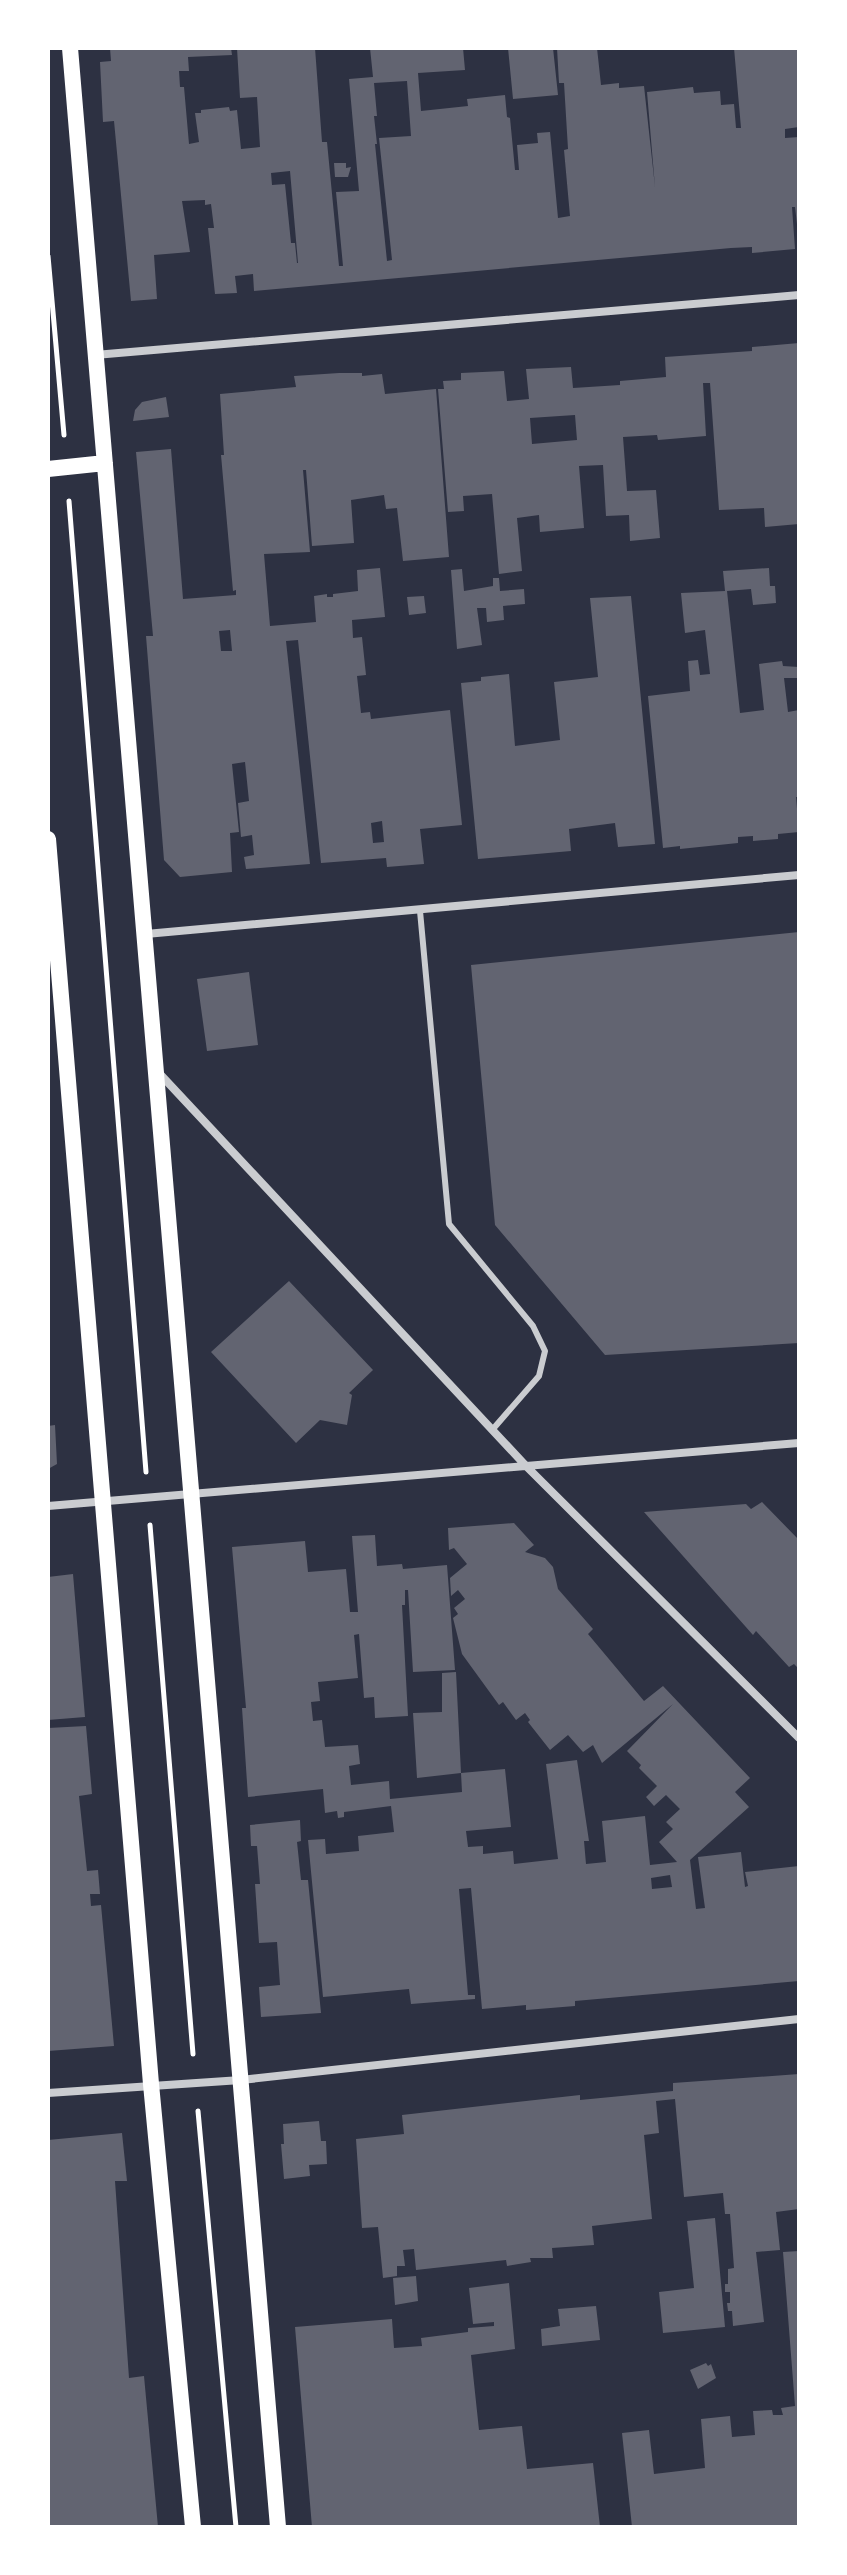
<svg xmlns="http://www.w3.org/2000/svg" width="847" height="2575" font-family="Roboto,sans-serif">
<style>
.building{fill:#626471;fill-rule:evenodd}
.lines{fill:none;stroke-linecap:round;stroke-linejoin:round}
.path{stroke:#fff;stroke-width:5}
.service{stroke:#caccd0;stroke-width:6}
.minor{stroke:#caccd0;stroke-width:8}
.secondary{stroke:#fff;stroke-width:16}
</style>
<rect width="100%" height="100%" fill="#2d3142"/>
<path class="building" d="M110,48h121l1,7 -44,2 1,14h-10l1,16h4l5,57 10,-2 -4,-29h6v-3l28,-3 1,4 7,-1 4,39 19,-2 -3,-50 -17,1 -3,-50h78l7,94h5l12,124h4l-7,-74 23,-1 -10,-112 24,-2 -3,-29h93l2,22 -47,3 3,38 47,-5 -1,-7 38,-4 2,22 3,1 5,52h4l-2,-25 21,-2 -1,-10 13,-1 8,86 12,-2 -6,-66 4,-1 -4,-66h-5l-2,-35h40l4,37 18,-2v5l25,-2 11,101 -8,-95 46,-5 1,6 26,-2 1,14 13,-1 2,24h5l-7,-80h65v79l-14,2v9l14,-1v87h-2l-2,-17h-3l3,42 -43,4v-6l-21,1 -477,43 -1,-17 -18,2 2,17 -22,1 -7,-66h6l-3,-24 -6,1v-5l-23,1 8,51 -36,3 3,44 -26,2 -17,-180 -11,1 -3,-60 11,-1zM407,81l4,55 -32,2 13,122 -5,1 -12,-117h2l-3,-28h3l-3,-33zM290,171l8,92h-1l-2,-20h-4l-6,-59 -13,1 -1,-12z
M508,48h45l5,47 -45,4z
M334,163h12v5l5,-1 -3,10h-13z
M799,343v181l-34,3 -1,-19 -45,2 -9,-127h-7l3,53 -48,4 -1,-5 -34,2 4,54 29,-1 4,48 -30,3 -1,-26 -23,1 -3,-51 -24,1 5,62 -44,4 -1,-17 -22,3 5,53 -23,3 -7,-80 -29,2 1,15 -16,1 -10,-123h6l-1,-8 18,-1v-7l43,-2 3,30 22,-2 -3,-30 45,-2 2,21 47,-3v-4l46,-4 -1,-20 87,-6v-4zM575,415l2,25 -45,4 -2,-26z
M339,373h23v3l20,-2 3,20 51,-5 13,168 -46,4 -6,-53 -11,1 -2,-14 -33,5 3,43 -42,3 -6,-76h-3l7,82 -46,2 6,72 46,-4 -2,-26 13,-2v3h6v-3l25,-3 -1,-21 23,-2 5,49 -33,3 1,18 9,-1 4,38 -9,1 4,37 9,-1 1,7 79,-9 12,115 -42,4 4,35 -37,3 -1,-9 -65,5 -23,-223 -12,1 24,223 -64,5 -2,-12 10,-2 -2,-20 -11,2 -3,-34 11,-2 -4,-39 -13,2 7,68 -9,1 2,39 -52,5 -16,-17 -18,-224h7l-17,-184 35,-3 12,150 53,-4v-5l-3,1 -12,-136h3l-4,-61 76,-7 -2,-11zM230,630l2,21h-11l-2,-20zM382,821l2,21 -11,1 -2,-20z
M166,397l3,20 -36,4 2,-11 7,-8z
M769,568l1,18h5l1,17 -23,2 -2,-16 -24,2 13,122 24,-3 -5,-46 23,-3 1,5 16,1v11h-15l4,34 11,-2v87h-3l3,35 -21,2v5l-25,2v-5l-15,1v6l-58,6v-3l-17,2 -15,-152 42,-5 -2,-30 10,-1 2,15 10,-1 -5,-44 -20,3 -4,-40 44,-2 -2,-20z
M462,569l2,22 29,-5v-8h6l1,13 24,-2 1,15 -22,2 1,14 -17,2 -1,-14h-9l5,37 -25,4 -6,-79z
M424,596l2,17 -17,2 -2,-18z
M631,596l24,248 -37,3 -3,-24 -46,6 2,22 -93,8 -17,-176 20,-2v-4l28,-3 6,72 45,-6 -6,-58 44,-5 -8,-79z
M799,932v411l-194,12 -110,-130 -24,-260z
M249,972l9,73 -51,6 -10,-72z
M289,1281l84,89 -24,23 3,2 -5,30 -27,-5 -24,23 -85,-91z
M55,1425l2,39 -9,5v-43z
M762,1502l37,38v129l-5,-5 -5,3 -33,-36 -3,4 -109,-123 102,-8 5,5z
M514,1523l20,22 -9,7 20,6 8,9 5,22 35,40 -5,5 56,67 19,-15 87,92 -15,14 14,15 -59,53 6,49 9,-1 -7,-51 43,-5 4,35 3,-1 -3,-14 54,-6v115l-224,20v5l-49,4v-5l-44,4 -11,-121 -12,1 9,106h7v4l-64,5 -2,-15 -86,8 -15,-157 17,-1 1,15 33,-3 -1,-15 36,-4 -3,-26 -47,6v5l-6,1 -1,-7 -12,2 -2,-24 -75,8 -6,-89h4l-14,-161 73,-6 3,31 38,-3 4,43h8l-6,-76 23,-1 2,31 25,-2 1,5 44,-4 8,105 -42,2 -5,-82h-3v15h-3l6,111 -33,2 -1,-21 -10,1 -5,-64 -5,1 4,43 -40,4 2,19 -9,1 2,19 9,-1 3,27 33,-2 2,19 -11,2 2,19 38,-4 1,18 72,-7 -1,-19 44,-4 6,58 -45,4 2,16 15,-1v8l30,-3 1,13 44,-5 -12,-95 31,-4 12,81h-5l2,23 20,-2 -4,-41 43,-5 5,49 27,-3 -18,-20 14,-13 -7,-7 14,-13 -14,-14 -12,11 -8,-9 11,-11 -18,-18 2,-3 -14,-14 46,-47 -71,59 -9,-18 -10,7 -15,-17 -18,15 -22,-28 2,-2 -5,-7 -9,7 -13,-18 -4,3 -37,-51 -9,-36 5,-4 -4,-6 11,-9 -7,-9 -7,6 -1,-18 17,-14 -13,-16 -5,2 -1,-22zM670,1875l2,12 -20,2 -1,-11z
M73,1574l12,143 -37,3v-143z
M456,1672l5,101 -44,5 -4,-65 29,-1v-39z
M86,1726l6,68 -13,2 8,75 11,-1 2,24h-10l1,12 10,-1 13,141 -66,5v-323z
M300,1820l1,21 -4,1 4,38h7l13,133 -60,4 -2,-30 21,-2 -3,-43 -18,1 -4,-59h5l-3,-38h-6l-1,-21z
M799,2074v135l-23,3 4,38 -24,2 8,70 -31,4 -1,-15h-4l-1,-8h3v-11h-5v-8h3v-15l6,-1 -4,-54h-5l-2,-21 -39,4 -9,-98 -19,2 3,32 -15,2 8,84 -60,7 2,19 -42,3 1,10h-23l1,4 -24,4 -1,-6 -90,10 -2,-21 -11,1 2,16h-8v10l-14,2 -5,-51 -16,1 -6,-89 48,-5 -2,-19 178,-20v5l93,-9v-8z
M319,2121l2,20h5l1,23 -18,1 1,11 -26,3 -3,-35h3l-1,-20z
M122,2133l5,48h-12l14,197 15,-2 14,151h-110v-387z
M715,2218l10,109 -62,6 -4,-41 35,-4 -7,-67z
M799,2251v276h-167l-10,-94 27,-3 5,44 51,-6 -4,-49 29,-3 2,21 23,-2 -2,-24 19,-1 1,5h10l-2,-7 14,-2 -12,-154z
M416,2276l2,25 -23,4 -2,-27z
M509,2283l6,66 -44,6 8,75 43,-4 5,43 66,-6 7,64h-288l-17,-200 97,-8 2,29 28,-2 -1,-8 47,-6v-4l26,-2v-4l-21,2 -4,-36z
M596,2306l4,34 -58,6 -1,-17 19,-3 -2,-17z
M706,2363l2,3 3,-2 5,14 -18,11 -8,-19z"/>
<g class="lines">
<path class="path" d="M48,256l16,179
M69,501l77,971
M150,1525l43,529
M198,2111l38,416"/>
<path class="service" d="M420,911l29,313 84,102 12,25 -6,25 -46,53"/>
<path class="minor" d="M95,355l704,-60
M146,934l653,-59
M159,1073l367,393 273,272
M48,1506l751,-63
M48,2093l193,-13 558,-61"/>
<path class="secondary" d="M70,48l208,2479
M48,469l57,-6
M48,839l103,1245 42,443"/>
</g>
<rect width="847" height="2575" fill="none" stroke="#ffffff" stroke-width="100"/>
</svg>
